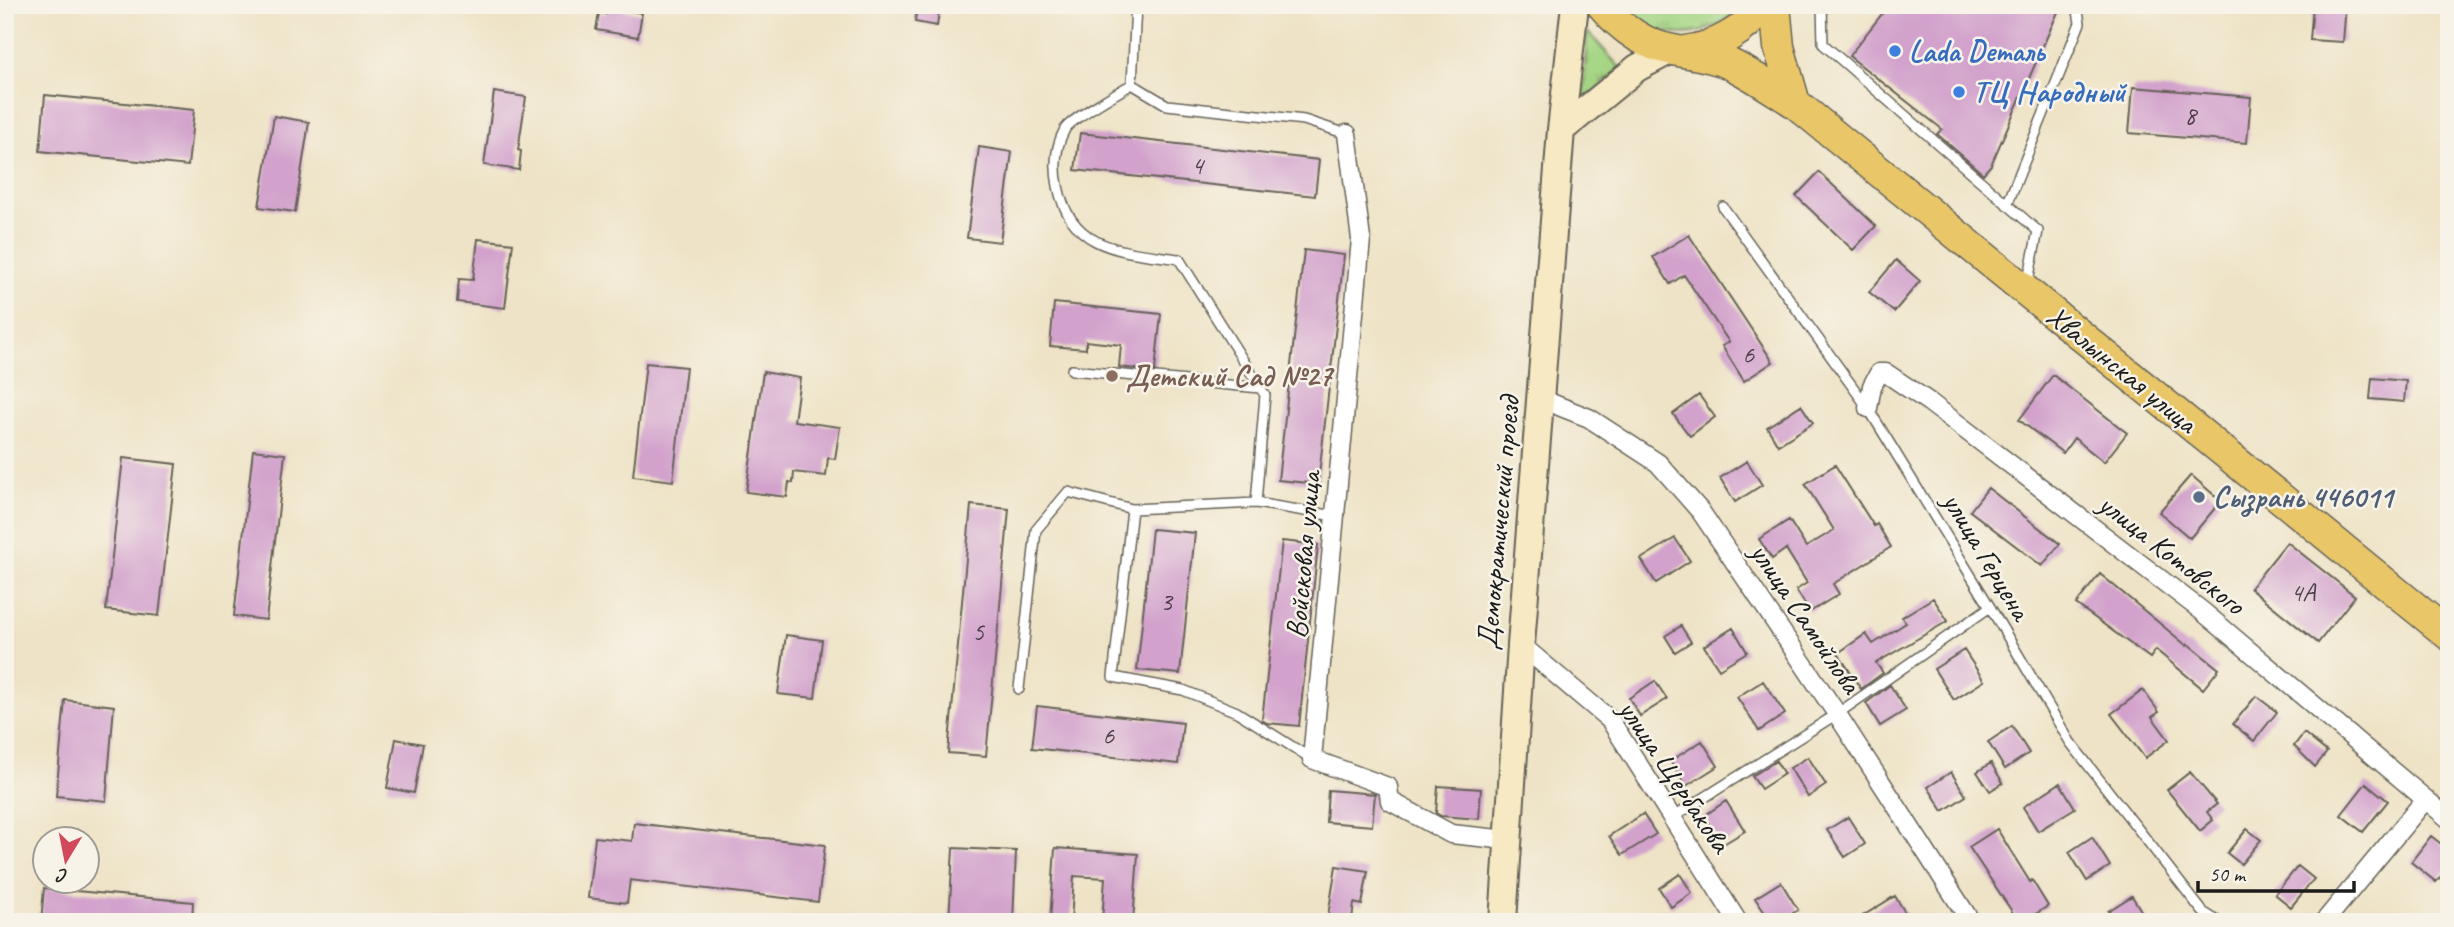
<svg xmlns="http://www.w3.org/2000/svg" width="2454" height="927" font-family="Caveat,sans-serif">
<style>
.grass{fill:url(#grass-tufts);stroke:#607850;stroke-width:2}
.building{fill:#d2a1cc}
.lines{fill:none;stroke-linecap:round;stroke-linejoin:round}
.service-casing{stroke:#666258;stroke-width:12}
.minor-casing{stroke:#666258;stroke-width:21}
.secondary-casing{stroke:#666258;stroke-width:30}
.primary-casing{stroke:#666258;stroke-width:33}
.service{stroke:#fff;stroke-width:9}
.minor{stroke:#fff;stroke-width:18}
.secondary{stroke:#f6e9c3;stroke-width:26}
.primary{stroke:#e9c769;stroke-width:30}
.shop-dot{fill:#3f7fe0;stroke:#f7f3e8;stroke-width:2.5}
.education-dot{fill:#8d6e63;stroke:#f7f3e8;stroke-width:2.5}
.service-dot{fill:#5c6f8a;stroke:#f7f3e8;stroke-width:2.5}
.labels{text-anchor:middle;stroke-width:5;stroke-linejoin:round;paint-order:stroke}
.number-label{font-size:26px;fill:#4a3d48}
.shop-label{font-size:30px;font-weight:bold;fill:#366cbe;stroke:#f7f3e8;text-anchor:start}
.street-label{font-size:30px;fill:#1c1c1c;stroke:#f7f3e8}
.education-label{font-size:30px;font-weight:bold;fill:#785e54;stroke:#f7f3e8;text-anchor:start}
.service-label{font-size:30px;font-weight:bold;fill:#4e5e75;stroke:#f7f3e8;text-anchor:start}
</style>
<defs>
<pattern id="grass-tufts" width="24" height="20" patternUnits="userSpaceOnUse" patternTransform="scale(1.75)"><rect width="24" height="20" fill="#a5d584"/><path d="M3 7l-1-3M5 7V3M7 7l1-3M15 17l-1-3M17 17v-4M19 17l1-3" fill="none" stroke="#8db671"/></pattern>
</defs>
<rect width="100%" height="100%" fill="#f7f3e8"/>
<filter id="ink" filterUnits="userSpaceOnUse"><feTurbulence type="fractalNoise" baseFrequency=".0143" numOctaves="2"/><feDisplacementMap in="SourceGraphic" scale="14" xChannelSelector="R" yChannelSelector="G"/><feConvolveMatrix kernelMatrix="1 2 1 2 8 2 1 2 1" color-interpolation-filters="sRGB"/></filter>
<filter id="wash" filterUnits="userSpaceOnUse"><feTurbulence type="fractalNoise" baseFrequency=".00686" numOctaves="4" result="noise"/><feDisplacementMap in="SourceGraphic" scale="28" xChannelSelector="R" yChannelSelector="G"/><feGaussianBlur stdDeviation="1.57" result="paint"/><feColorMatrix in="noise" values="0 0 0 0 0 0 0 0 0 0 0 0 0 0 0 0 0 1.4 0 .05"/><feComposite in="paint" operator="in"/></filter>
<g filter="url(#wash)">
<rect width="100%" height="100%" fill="#eee3c6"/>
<path class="grass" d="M1621,5h120c-34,39 -85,38 -120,0z
M1587,31l34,38 -38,31z"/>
<g id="blocks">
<path class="building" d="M917,5h23l-3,21 -22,-4z
M1889,5h172l-70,160 -8,9 -46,-40 5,-5 -93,-73z
M2313,5h33l-3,37 -33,-2z
M607,7l35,6 -4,24 -42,-7 3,-17 7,1z
M2133,87l118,10 -4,46 -118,-10z
M494,92l32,5 -8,53 3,1 -2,19 -35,-5z
M45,95l149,15 -6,56 -148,-15z
M274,116l35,6 -14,90 -36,-5z
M1080,133l239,27 -4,36 -240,-26z
M979,147l33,5 -12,90 -33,-4z
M1819,172l57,54 -23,24 -57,-54z
M1689,235l84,127 -29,19 -22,-35 7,-4 -45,-67 -14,9 -17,-27z
M478,239l35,4 -8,65 -48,-6 2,-23 14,1z
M1304,250l40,5 -26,229 -40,-4z
M1896,260l24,21 -26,31 -25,-20z
M1054,303l107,11 -6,57 -36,-4 2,-22 -35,-4v8l-36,-3z
M646,363l40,4 -13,114 -40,-5z
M763,372l37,6 -6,43 46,6 -5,32 -7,-1 -2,18 -32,-4 -1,11 -4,-1 -2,15 -41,-5z
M2053,375l74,58 -23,29 -30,-24 -11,15 -44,-33z
M2372,378l34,3 -2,21 -34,-3z
M1699,395l16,22 -25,19 -17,-22z
M1801,405l12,18 -35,22 -11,-18z
M253,450l32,4 -19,166 -32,-4z
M123,458l53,6 -17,152 -53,-6z
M1747,461l15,24 -27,17 -15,-24z
M1835,465l39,61 3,-2 14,23 -58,37 6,10 -29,18 -14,-22 11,-7 -21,-34 -14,10 -13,-20 30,-19 17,27 28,-17 -29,-46z
M2191,475l30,26 -31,37 -31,-26z
M1988,488l72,56 -18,22 -72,-55z
M971,505l38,4 -23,247 -38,-3z
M1152,529l43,4 -15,141 -43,-4z
M1675,538l15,23 -34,22 -15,-24z
M1282,541l36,4 -19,181 -32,-3 -5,-3z
M2287,542l68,54 -37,47 -68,-55z
M2100,574l87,72 1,-2 31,25 -16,20 -47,-39 -6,8 -74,-54z
M1933,598l15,23 -72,42 7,10 -22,16 -23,-36 28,-19 7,10 33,-21 -4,-6z
M1681,626l10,16 -16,10 -10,-16z
M1733,628l14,24 -28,17 -15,-23z
M786,635l36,5 -7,58 -37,-4z
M1964,650l20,31 -30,19 -20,-31z
M1655,681l12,18 -27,17 -11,-18z
M1763,681l22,33 -26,17 -22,-34z
M1890,685l16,25 -26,16 -14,-23z
M2143,690l16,22 -7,5 17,23 -24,18 -34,-44z
M2256,696l21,16 -23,29 -21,-17z
M65,700l49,6 -8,95 -50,-5z
M1037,706l146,17 -5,41 -146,-16z
M2012,726l17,27 -24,16 -17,-27z
M2304,733l23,19 -12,15 -21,-21z
M396,739l27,5 -9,49 -27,-5z
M1702,741l16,25 -32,20 -16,-25z
M1808,757l18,28 -18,12 -18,-29z
M1776,761l8,13 -23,15 -9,-13z
M1991,763l12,20 -13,8 -13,-19z
M1951,772l15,24 -23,15 -15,-24z
M2190,772l27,32 -10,8 6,8 -13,11 -33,-41z
M2060,783l15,25 -37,23 -15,-24z
M2366,783l22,18 -25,31 -22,-17z
M1438,786l43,3 -2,30 -38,-3 -5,-3z
M1328,790l47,4 -3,32 -46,-4z
M1726,801l19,30 -23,14 -18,-29z
M1643,814l13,20 -34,21 -13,-19z
M1848,817l17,27 -20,13 -18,-27z
M634,823l191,22 -7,57 -188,-22 -3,23 -39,-5 7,-61 37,4z
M1997,829l33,53 2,-2 16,26 -25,16h-4l-50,-75z
M2247,829l14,11 -20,24 -14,-11z
M2431,836l18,14v17l-13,15 -25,-20z
M2092,837l18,29 -23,15 -18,-29z
M953,848l63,3 -3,71h-64z
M1055,848l83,6 -5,68h-31l3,-44 -31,-2 -3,46h-21z
M1336,866l32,5 -6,34 -8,-2 -2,17 -24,-4z
M2298,866l16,13 -23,28 -16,-13z
M1680,874l12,19 -21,14 -12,-19z
M1781,882l17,28 -19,12h-8l-16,-24z
M44,888l149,14 -1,20h-151z
M1895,896l16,26h-58z
M2132,896l16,26h-34l-6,-11z"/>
</g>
</g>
<g filter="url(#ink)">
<use href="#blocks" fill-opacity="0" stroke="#666258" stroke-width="2"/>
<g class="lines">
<defs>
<path id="service" d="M1136,5l-4,79 35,21 137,15 43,14
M1822,5l1,39 215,187 -11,55
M1132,84c-13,8 -61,35 -67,45 -10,18 -11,37 -7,57 13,66 66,65 121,73l86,136 -9,108 -124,6 -19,168 70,13 54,22 75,47
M2007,205l73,-182 -3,-18
M1723,207l145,201 122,199 80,135 133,170 16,10
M1072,370l188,18
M1256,503l79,13
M1019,689l17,-159 32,-38 64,17
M1672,818l165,-104 153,-107"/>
<path id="minor" d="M1347,134l14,105 -49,520 76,28 2,14 61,33 57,6
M1541,399l48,19 69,45 43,49 136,202 134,208
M1868,408l4,-22 7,-13h7l43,29 273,209 247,208
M1521,645l89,75 128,202
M2324,922l101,-122"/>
<path id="secondary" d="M1561,130l76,-62 34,-18
M1503,922l18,-277 40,-515 14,-125"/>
<path id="primary" d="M1602,5c19,23 42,40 71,45 19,4 39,6 57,14 23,11 44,26 65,39l654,532
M1775,5l4,42 16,56
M1685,51c31,-4 60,-20 79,-46"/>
</defs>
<use href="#service" class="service-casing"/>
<use href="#minor" class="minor-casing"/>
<use href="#secondary" class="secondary-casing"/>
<use href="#primary" class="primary-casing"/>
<use href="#service" class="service"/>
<use href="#minor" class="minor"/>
<use href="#secondary" class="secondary"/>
<use href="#primary" class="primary"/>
</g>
</g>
<g class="shop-dot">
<circle cx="1895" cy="51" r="7"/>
<circle cx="1959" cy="92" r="7"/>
</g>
<circle class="education-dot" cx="1112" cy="376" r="7"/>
<circle class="service-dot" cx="2199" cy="497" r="7"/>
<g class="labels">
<g class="number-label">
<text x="2190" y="124">8</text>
<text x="1197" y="174">4</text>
<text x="1748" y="363">6</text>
<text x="2303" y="601">4А</text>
<text x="1166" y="610">3</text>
<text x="978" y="640">5</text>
<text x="1108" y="744">6</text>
</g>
<g class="shop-label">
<text x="1909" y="61">Lada Dеталь</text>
<text x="1973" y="102">ТЦ Народный</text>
</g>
<g class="street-label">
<text transform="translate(2122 369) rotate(39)" y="10">Хвалынская улица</text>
<text transform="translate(1498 523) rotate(-85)" y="10">Демократический проезд</text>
<text transform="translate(2172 554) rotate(38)" y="10">улица Котовского</text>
<text transform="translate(1303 555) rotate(-85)" y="10">Войсковая улица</text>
<text transform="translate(1987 556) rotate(59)" y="10">улица Герцена</text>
<text transform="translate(1806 618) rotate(56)" y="10">улица Самойлова</text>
<text transform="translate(1675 776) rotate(56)" y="10">улица Щербакова</text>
</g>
<g class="education-label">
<text x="1126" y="386">Детский Сад №27</text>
</g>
<g class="service-label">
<text x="2213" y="507">Сызрань 446011</text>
</g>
</g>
<rect width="2454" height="927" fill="none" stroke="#f7f3e8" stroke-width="28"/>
<g transform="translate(66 860) rotate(190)"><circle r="33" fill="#f7f3e8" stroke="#9f9d96" stroke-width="2"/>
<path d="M0-5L12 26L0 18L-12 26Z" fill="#d1495b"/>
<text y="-10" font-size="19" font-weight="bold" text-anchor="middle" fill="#1c1c1c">С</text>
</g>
<path d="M2198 881v10h156v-10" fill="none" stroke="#1c1c1c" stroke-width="3.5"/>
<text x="2209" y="881" font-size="21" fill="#1c1c1c" stroke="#f7f3e8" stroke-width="5" paint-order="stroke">50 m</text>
</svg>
